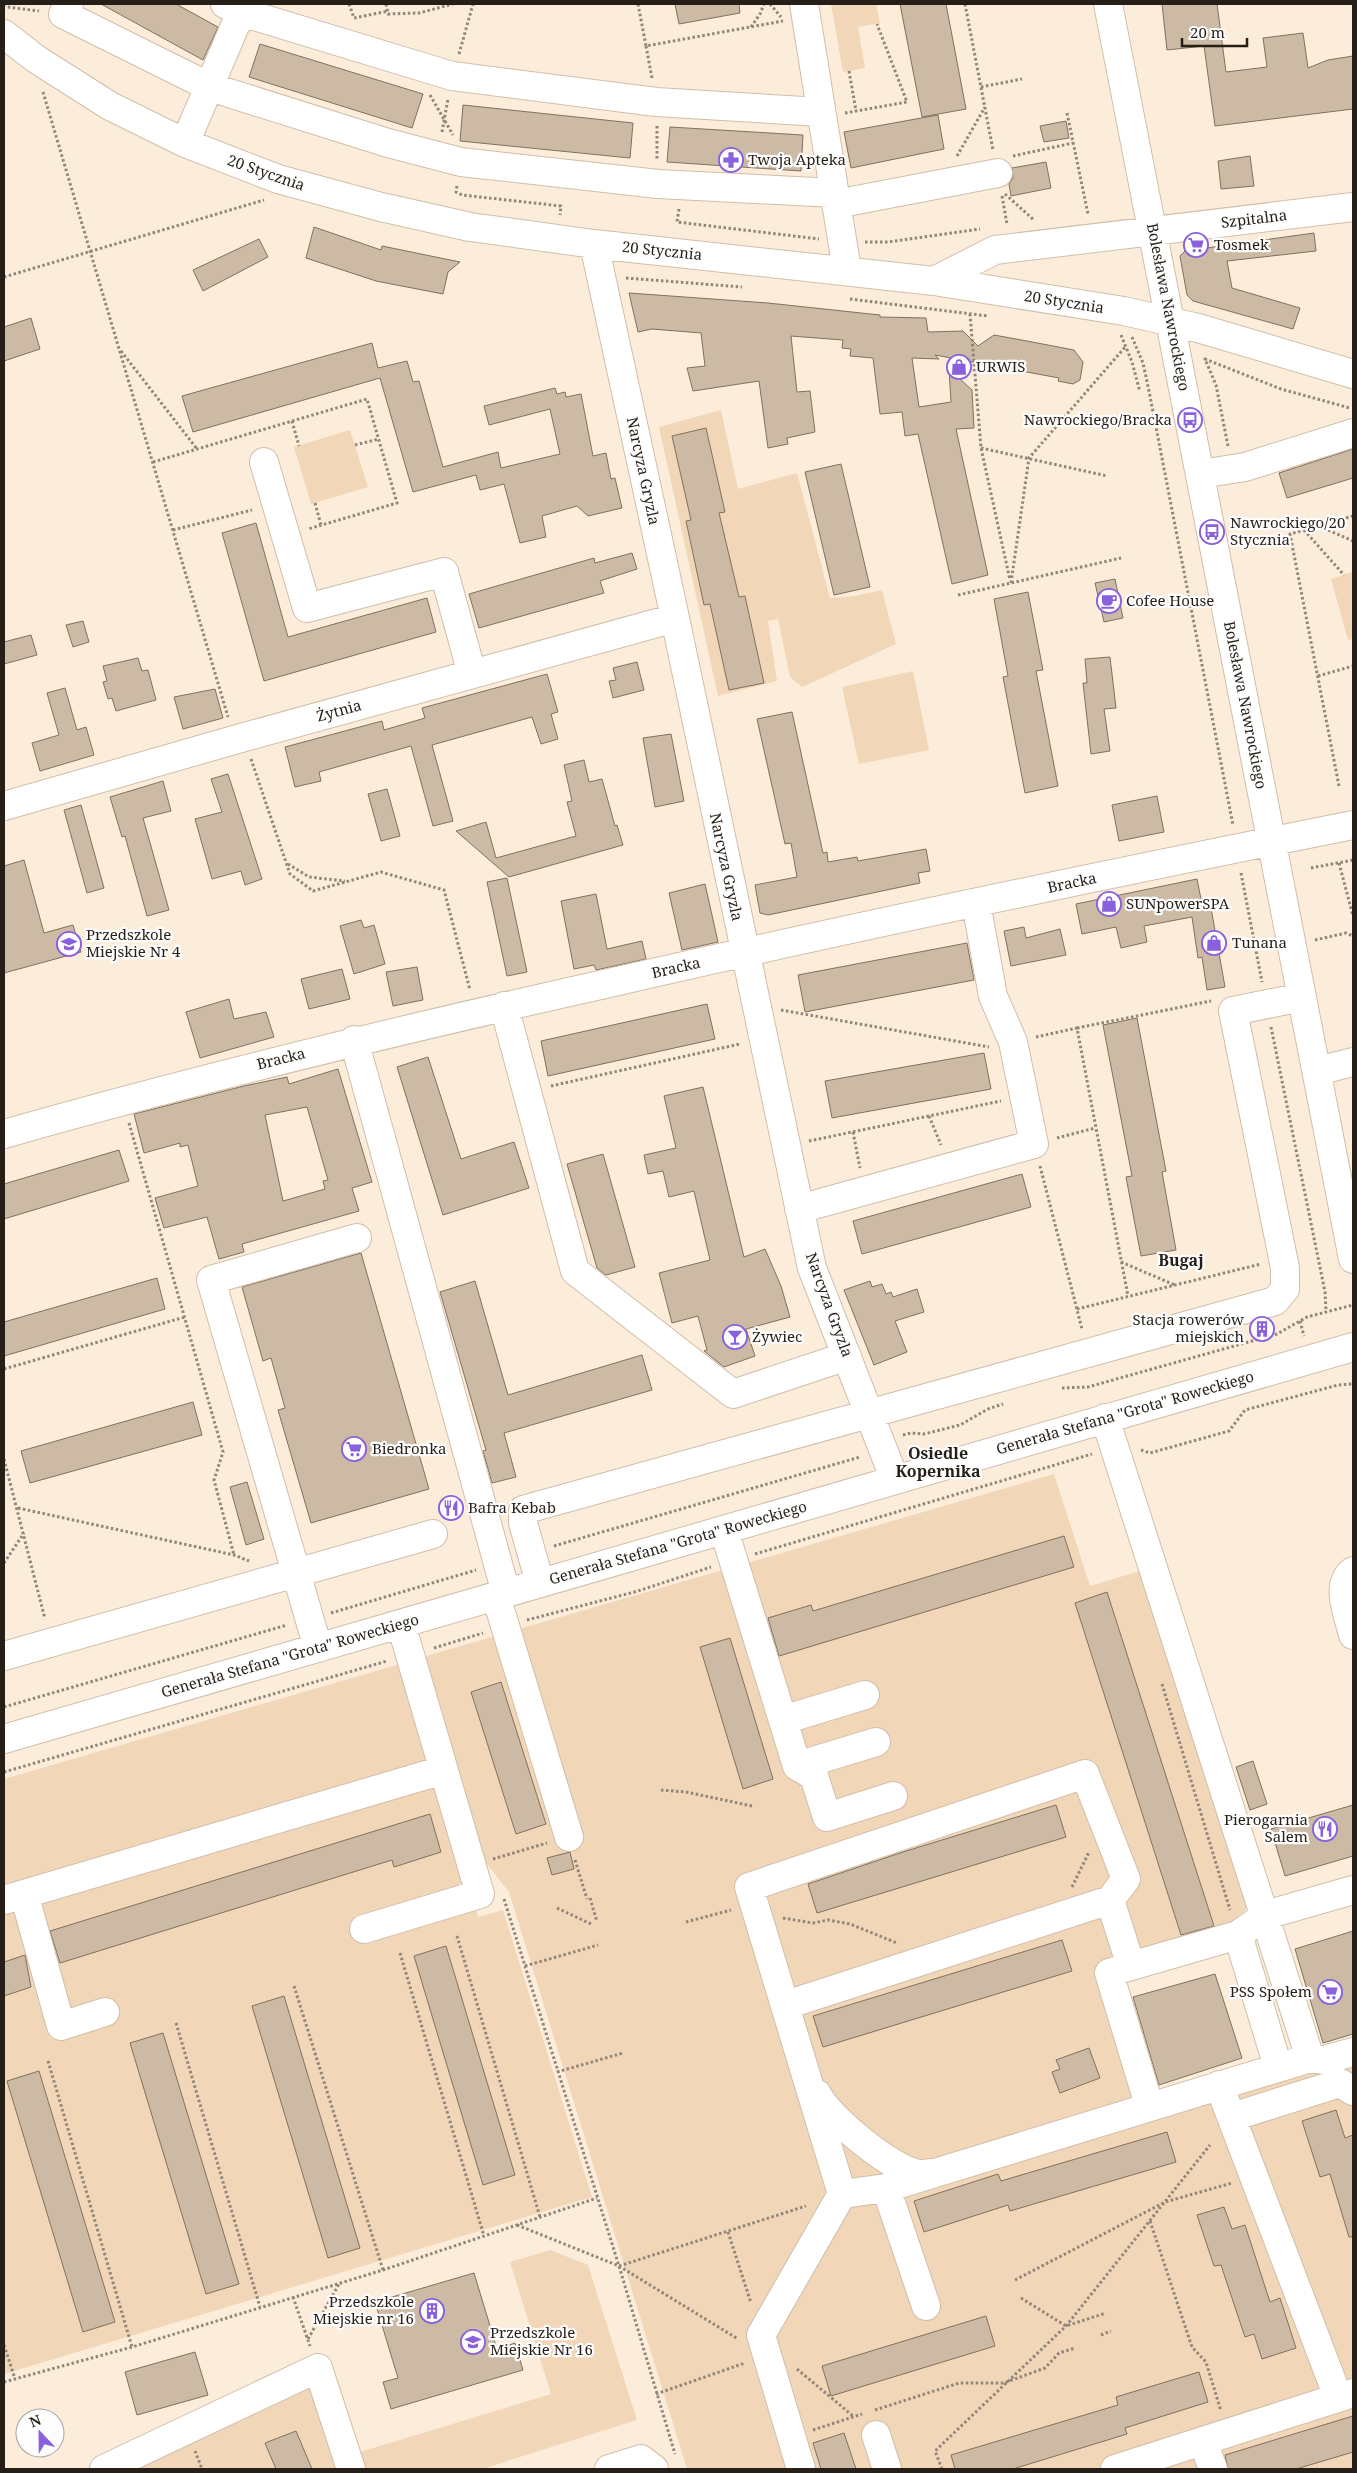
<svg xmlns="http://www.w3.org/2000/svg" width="1357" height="2473" font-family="'Noto Serif',serif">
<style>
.green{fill:#f1d6b8}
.building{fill:#cdbaa5;stroke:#81705d;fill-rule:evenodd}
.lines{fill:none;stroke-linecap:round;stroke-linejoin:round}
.minor-casing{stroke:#d1beaa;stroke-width:30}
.path{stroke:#918679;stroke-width:3;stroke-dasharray:2.5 2.5;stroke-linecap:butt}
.minor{stroke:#fff;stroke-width:28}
.labels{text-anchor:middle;stroke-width:4.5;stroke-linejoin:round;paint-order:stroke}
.poi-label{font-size:15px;fill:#261f17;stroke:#fdfdfd;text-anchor:start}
.street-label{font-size:15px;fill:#261f17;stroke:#fdfdfd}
.neighbourhood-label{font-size:16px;font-weight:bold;fill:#261f17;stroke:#fdfdfd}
</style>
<rect width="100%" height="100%" fill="#fceddb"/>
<path class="green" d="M831,4h45l4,19 -22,4 7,41 -22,4z
M721,410l17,79 59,-16 33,125 25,-2 27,-6 14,54 -94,43 -12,-10 -12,-58 -10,2 9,60 -59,15 -59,-269z
M350,430l18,57 -57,17 -17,-57z
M1353,572v67l-5,1 -17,-61z
M913,671l16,79 -70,14 -17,-77z
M1054,1474l36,112 53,-16 105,338 -22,18 -126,45 45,142 208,-55v411h-666l-178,-577 -26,-33 -60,-202z
M400,1664l78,253 25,-7 89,287 -588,177v-595z
M550,2250l38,15 49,155 -155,49h-116l-6,-17 191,-58 -41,-132z
M307,2384l11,9 24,76h-215z"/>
<path class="building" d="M101,4h75l42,23 -15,33z
M675,4h64l1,9 -61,11z
M900,4h46l20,105 -44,8z
M1162,4h55l9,68 41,-5 -4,-29 40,-5 5,35 20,-8 25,-4v53l-138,17 -11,-80 -37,4z
M260,44l163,50 -11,34 -163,-51z
M463,105l170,18 -3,35 -170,-17z
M938,115l6,34 -93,19 -7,-36z
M1066,121l3,17 -25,4 -4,-16z
M670,127l133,8 -2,36 -134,-9z
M1250,156l4,30 -33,3 -3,-28z
M1046,162l5,26 -40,8 -2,-12 4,-6 -1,-10z
M314,227l67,23 1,-4 78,16 -12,10 -5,22 -67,-13 -70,-23z
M1314,233l2,18 -89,10 5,27 68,20 -7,21 -100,-28 -6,-6 -7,-39 5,-5z
M259,239l9,18 -65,34 -10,-21z
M629,293l139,10 112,12v2l46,1 2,14 35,-1 15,15 16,-11 33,6 47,9 9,12 -3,18 -7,4 -15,-3 1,-3 -124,-23 4,4 -27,-1 7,49 32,-5 -2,-33 23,21 2,38 -18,1 32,146 -36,9 -34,-150 -13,2 -3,-24 -22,2 -7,-56 -23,-2 1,-7 -9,-1 1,-8 -52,-4 6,56 13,-1 5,41 -28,6 1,6 -20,4 -9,-67 -66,10 -6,-23 18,-2 -4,-33 -49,-4 -14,3z
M31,318l9,31 -36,12v-34z
M372,343l6,25 29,-7 6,21 6,-1 24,86 55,-15 3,16 59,-14 -10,-45 -61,16 -5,-19 71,-18 2,6 8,-2 1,5 15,-3 12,62 13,-3 5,26 4,-1 7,30 -34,8 -11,-10 -35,10 4,21 -26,6 -16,-59 -24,6 -4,-15 -63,17 -33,-114 -187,54 -11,-36z
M706,428l19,84 -6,1 20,84 6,-1 19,87 -35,7 -19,-86 -6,1 -18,-84 5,-1 -19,-84z
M1353,449v29l-66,20 -8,-25z
M841,464l29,123 -36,8 -29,-123z
M256,523l32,114 139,-39 9,34 -172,49 -42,-148z
M632,553l5,16 -37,12 4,12 -125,35 -10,-34 125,-36 1,5z
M1115,579l8,39 -19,4 -9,-39z
M1028,592l15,78 -7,1 22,115 -33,7 -22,-116 5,-1 -14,-77z
M83,621l6,21 -16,5 -7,-22z
M31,635l6,20 -33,9v-22z
M1110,657l6,51 -12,1 6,42 -19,3 -8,-71h4l-2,-24z
M138,658l4,13 6,-1 8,30 -40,11 -4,-13 -4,1 -5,-17 4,-1 -4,-15z
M637,662l7,28 -31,8 -4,-17 7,-1 -3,-12z
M547,674l11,38 -7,2 7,25 -17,5 -9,-27 -100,28 21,76 -20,5 -22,-80 -92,26 2,9 -26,6 -10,-40 97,-26 2,9 41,-12 -3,-10z
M65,688l12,42 9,-3 8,28 -54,16 -8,-28 27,-8 -12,-42z
M215,689l8,29 -40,11 -9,-32z
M792,712l31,141 4,-1 1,10 29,-5 1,4 68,-12 4,22 -12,2 2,10 -152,32 -8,-2 -5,-28 42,-8 -6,-34 -6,1 -28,-125z
M671,734l13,67 -29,6 -12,-69z
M584,760l5,22 13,-3 13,47 2,-1 6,20 -114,32 -53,-46 30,-9 10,36 80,-22 -9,-34 5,-1 -8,-36z
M228,774l34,105 -17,6 -4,-14 -29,8 -17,-60 27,-7 -11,-33z
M163,781l8,30 -28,7 26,92 -22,6 -22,-80 -3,1 -12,-40z
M387,789l13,47 -19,5 -13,-47z
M1157,796l7,36 -45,9 -7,-36z
M81,805l23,83 -17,5 -23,-83z
M24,860l20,73 29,-8 8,27 -77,21v-107z
M507,878l20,94 -20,4 -20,-94z
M1197,879l6,30 8,-1 14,79 -18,3 -5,-33 -4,1 -6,-41 -48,9 3,16 -26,6 -5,-21 -34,7 -6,-30z
M705,884l13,58 -36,8 -13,-57z
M596,894l11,55 35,-8 4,18 -50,11 -2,-5 -20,4 -13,-68z
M361,920l3,8 10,-3 11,39 -31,10 -14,-48z
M1024,927l2,11 34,-9 6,26 -55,11 -7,-35z
M967,943l7,37 -169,32 -7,-37z
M417,967l6,33 -30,6 -7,-34z
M342,969l8,30 -41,10 -8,-30z
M229,999l5,20 32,-7 8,25 -74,21 -14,-46z
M707,1004l8,35 -167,37 -7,-35z
M1137,1018l29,153 -4,1 14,78 -35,6 -15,-79 6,-1 -29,-151z
M984,1053l7,36 -159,29 -7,-37z
M428,1057l33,102 53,-17 15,46 -86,27 -46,-148z
M338,1069l34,113 -20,6 7,23 -117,33 2,8 -25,7 -12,-42 -43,11 -9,-30 43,-12 -10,-41 -8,2v-4l-36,10 -10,-39 110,-28 43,-9 2,7zM307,1107l21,73 -5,1 2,8 -42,12 -18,-86z
M703,1087l41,170 21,-8 16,37 9,31 -44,12 9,27 -31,11 -20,-16 3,-1 -9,-34 -26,7 -13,-50 51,-13 -16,-69 -25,6 -6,-26 -15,3 -4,-19 32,-7 -12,-52z
M119,1150l10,31 -125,38v-35z
M603,1154l32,113 -29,8 -9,-7 -30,-104z
M1022,1174l9,33 -169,47 -9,-33z
M361,1253l68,236 -118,34 -33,-113 7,-2 -14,-50 -8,3 -21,-74z
M157,1278l8,31 -161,47v-34z
M475,1281l33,114 134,-40 10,35 -148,43 12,44 -24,6 -9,-32 3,-1 -46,-158z
M870,1281l2,6 10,-3 4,10 5,-2 2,5 24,-8 7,23 -29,9 12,31 -33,13 -30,-75z
M193,1402l9,33 -172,48 -9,-32z
M247,1482l17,57 -18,6 -16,-58z
M1064,1536l10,31 -295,89 -11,-38 43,-13 2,6z
M1107,1592l107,334 -33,9 -106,-332z
M730,1638l43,141 -30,10 -43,-142z
M501,1682l45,142 -30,10 -45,-142z
M1253,1761l14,43 -17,6 -14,-43z
M1056,1805l10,32 -249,76 -9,-29 95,-32z
M1353,1805v51l-68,20 -14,-47z
M430,1814l11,38 -47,15 -2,-7 -332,103 -10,-32z
M570,1852l4,17 -22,6 -5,-17z
M1353,1931v103l-30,9 -28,-94z
M1062,1940l10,31 -249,76 -10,-31z
M446,1946l69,229 -32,10 -69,-229z
M25,1955l6,32 -27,9v-34z
M1215,1974l27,84 -83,27 -26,-88z
M284,1996l76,252 -32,10 -76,-252z
M163,2033l76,251 -33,10 -76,-251z
M1089,2048l11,30 -40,15 -8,-21 8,-3 -4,-9z
M39,2071l76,251 -32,10 -76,-251z
M1336,2110l9,28 8,-3v102h-4l-19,-63 -10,3 -18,-56z
M1167,2132l9,30 -166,49 -2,-6 -84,27 -10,-31 84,-27 3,7z
M1224,2207l8,22 13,-4 25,77 10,-4 16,50 -34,11 -8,-25 -9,3 -24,-72 -7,1 -17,-51z
M474,2273l23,76 18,-6 8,27 -132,39 -8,-27 15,-4 -23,-76z
M986,2316l9,30 -164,50 -9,-30z
M195,2352l13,43 -71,20 -12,-43z
M1199,2372l9,30 -83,26 2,6 -114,35h-58l-4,-14 167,-50 -2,-8z
M1353,2416v36l-57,17h-68l-3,-14z
M296,2431l16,38h-36l-11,-26z
M844,2433l12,36h-35l-8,-26z"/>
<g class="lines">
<defs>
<path id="minor" d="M69,4l-6,10 147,73 178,56 73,19 197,22 177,9
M225,4l16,8 211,64 204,26 165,10
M804,4l43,266
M1108,4l245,1255
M4,34l32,25 74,47 75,37 93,36 103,28 89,20 124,17 340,37 190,30 74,17 155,46
M185,143l56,-131
M836,204l162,-31
M594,244l81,374 137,650 83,212
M934,281l61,-31 358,-43
M264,462l43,146 137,-36 28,102
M1201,474l44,-7 108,-34
M4,806l237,-68 434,-120
M504,1006l71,265 158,123 114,-38
M354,1040l152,553
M1317,1071l36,-9
M4,1134c203,-58 408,-107 614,-153 244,-56 490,-107 735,-156
M799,1209l235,-65 -21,-102 -20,-46 -17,-93
M1105,1418l205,640
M724,1530l73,236 17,10 13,41 66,-21
M1353,1571c-19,14 -4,46 0,64
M540,1583l-17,-60v-13l752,-209 10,-12v-21l-52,-257 69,-14
M496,1596l73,241
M318,1648l-107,-368 146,-42
M4,1656l429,-122
M783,1720l82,-25
M4,1739l1349,-392
M797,1766l79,-24
M24,1894l37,132 44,-14
M4,1900l439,-130
M364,1929l116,-35 -79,-270
M1238,1935l40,132
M1131,1966l107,-31 28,-20 87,-25
M786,2005l324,-105
M1219,2085l119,312
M817,2094c11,23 77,78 103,80 3,1 8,-1 11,-1
M1232,2117l108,-34 13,8
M886,2188l40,118
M842,2194l-93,-307 336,-113 41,105 -16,21 21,66 -22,7 40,132
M876,2435l11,34
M1203,2441l10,28
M104,2469l214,-101 33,101
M609,2469l32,-10 13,10
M801,2469l-40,-134 81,-141 44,-6 424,-130 14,2 29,-8
M1115,2469l238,-76"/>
</defs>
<use href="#minor" class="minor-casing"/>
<path class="path" d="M4,4l3,3 32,4
M349,4l5,14 34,-7
M386,4l2,10 31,-1 34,-9
M638,4l8,42 137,-25
M770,4l11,13
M965,4l28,146
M751,27l9,-13 4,-10
M646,46l6,32
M459,54l14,-50
M849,71l7,40
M981,87l41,-8
M43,92l185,625
M430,95l23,40
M845,113l62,-11 -30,-78
M1067,113l21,101
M657,126v34
M442,132l6,-33
M957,156l28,-49
M1013,156l60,-13
M457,186l-1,6 6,3 99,11 -1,9
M1005,194l29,26
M1002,196l5,28
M679,209l-2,13 142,17
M865,242h23l92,-13
M4,277l260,-77
M626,278l116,9
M850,299l138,17
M970,314l11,134 29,132
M1121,335l11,27 8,30
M1132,337l11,26 6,28 84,434
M121,351l76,98
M292,421l7,25
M355,445l24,-6
M1228,446l-12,-61 -11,-26 76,30 69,19
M981,448l126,28
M153,462l214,-63 30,104 -89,26
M315,503l6,22
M1319,526l34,15
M173,530l79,-20
M1304,530l40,45
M1011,583l18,-125 97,-112
M958,595l163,-37
M1318,676l35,-10
M251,759l39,115 23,17 68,-19 63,18 26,100
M1339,786l-49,-252 63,-18
M1339,863l14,53
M288,864l21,13 36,4
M1311,868l42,-8
M1241,873l21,109
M1315,940l31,-7 7,3
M781,1010l208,37
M1271,1027l54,265 1,19
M1077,1028l134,-27
M1036,1037l41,-9 51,268
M551,1086l189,-42
M929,1116l12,29
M129,1123l94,329 -9,28 20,75
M853,1132l7,36
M1057,1138l38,-10
M809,1141l192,-40
M1040,1166l42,163
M1121,1262l54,23
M1077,1309l184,-45
M1300,1321l4,15
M4,1369l181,-52
M1062,1388l26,-1 189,-53 30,-17 46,-12
M903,1435l8,-2 13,1 36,-9 28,-16 15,-5
M1141,1450l9,3 79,-22 16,-21 93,-25 15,-1
M4,1459l41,160
M18,1508l216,47 15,6
M554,1546l306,-89
M755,1554l337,-100
M4,1563l20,-30
M331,1613l145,-43
M527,1620l111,-29 73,-24
M434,1648l49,-15
M1162,1684l68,226
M4,1707l283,-82
M4,1772l383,-111
M661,1790l25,2 66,14
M493,1859l54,-16
M575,1860l12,39
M1072,1887l17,-35
M590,1898l7,24
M504,1899l115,367 56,188
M557,1908l34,16
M783,1918l30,5 15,-3 22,4 47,19
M686,1922l45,-12
M457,1936l83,281
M400,1953l84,283
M525,1966l73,-21
M294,1986l89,284
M176,2023l84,284
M48,2061l84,286
M557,2072l66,-19
M1150,2221l42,126 14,15 15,49
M517,2225l102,41 187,-60
M728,2232l23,71
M619,2266l119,73
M1015,2280l150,-78 67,-19
M293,2297l17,49
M1021,2298l45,28 40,-13
M1101,2335l10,-4
M308,2339l31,-55
M4,2345l11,34
M797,2369l56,47
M4,2382l128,-35 251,-77 214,-72
M656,2394l89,-31
M875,2410l84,-27h45l41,-15 14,-15 16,-5
M813,2430l49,-16
M195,2451l7,18
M942,2469l-7,-18 131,-125 144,-181"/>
<use href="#minor" class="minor"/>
</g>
<defs>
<symbol id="pharmacy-ring" viewBox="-11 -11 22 22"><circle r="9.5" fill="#fdfdfd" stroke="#8961dc" stroke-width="1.5"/><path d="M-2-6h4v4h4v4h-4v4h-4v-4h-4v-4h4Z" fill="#8961dc"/></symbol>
<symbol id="supermarket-ring" viewBox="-11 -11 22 22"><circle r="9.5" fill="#fdfdfd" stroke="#8961dc" stroke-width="1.5"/><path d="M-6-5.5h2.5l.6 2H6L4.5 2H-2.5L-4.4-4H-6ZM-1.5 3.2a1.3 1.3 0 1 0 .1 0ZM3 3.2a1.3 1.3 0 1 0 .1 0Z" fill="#8961dc"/></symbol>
<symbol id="shop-ring" viewBox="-11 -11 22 22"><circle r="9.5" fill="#fdfdfd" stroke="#8961dc" stroke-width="1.5"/><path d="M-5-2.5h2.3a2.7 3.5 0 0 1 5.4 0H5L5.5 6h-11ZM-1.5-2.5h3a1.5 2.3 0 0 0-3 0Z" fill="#8961dc"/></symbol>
<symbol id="bus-ring" viewBox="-11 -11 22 22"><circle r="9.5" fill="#fdfdfd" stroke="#8961dc" stroke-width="1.5"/><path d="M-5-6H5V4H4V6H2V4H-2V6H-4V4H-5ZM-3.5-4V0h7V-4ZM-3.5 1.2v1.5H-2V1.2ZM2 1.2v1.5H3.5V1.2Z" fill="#8961dc"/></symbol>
<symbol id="cafe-ring" viewBox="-11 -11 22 22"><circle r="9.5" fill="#fdfdfd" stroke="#8961dc" stroke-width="1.5"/><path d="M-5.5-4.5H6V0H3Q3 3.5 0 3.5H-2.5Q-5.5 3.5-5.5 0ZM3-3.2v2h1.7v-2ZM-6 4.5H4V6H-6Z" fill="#8961dc"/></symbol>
<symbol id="school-ring" viewBox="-11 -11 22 22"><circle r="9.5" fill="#fdfdfd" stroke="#8961dc" stroke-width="1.5"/><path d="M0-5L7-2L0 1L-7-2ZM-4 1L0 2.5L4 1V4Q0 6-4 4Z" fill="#8961dc"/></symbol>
<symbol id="building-ring" viewBox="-11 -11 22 22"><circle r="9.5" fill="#fdfdfd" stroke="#8961dc" stroke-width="1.5"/><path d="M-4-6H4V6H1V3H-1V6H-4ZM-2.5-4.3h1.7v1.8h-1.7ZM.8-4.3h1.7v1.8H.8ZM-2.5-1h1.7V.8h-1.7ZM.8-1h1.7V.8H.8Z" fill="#8961dc"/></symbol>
<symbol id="bar-ring" viewBox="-11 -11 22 22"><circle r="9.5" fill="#fdfdfd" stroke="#8961dc" stroke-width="1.5"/><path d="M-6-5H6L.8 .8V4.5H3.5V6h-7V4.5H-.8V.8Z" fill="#8961dc"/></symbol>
<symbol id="restaurant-ring" viewBox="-11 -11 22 22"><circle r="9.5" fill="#fdfdfd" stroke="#8961dc" stroke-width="1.5"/><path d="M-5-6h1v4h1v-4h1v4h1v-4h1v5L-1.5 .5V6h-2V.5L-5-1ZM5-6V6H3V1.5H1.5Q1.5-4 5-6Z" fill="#8961dc"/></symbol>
</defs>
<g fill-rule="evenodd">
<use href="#pharmacy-ring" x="717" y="146" width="28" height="28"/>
<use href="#supermarket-ring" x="1182" y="231" width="28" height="28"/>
<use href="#shop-ring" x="945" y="353" width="28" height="28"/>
<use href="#bus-ring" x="1176" y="406" width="28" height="28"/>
<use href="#bus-ring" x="1198" y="518" width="28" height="28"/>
<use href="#cafe-ring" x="1095" y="587" width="28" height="28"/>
<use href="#shop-ring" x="1095" y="890" width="28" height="28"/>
<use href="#shop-ring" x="1200" y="929" width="28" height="28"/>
<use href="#school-ring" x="55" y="930" width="28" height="28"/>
<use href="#building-ring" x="1248" y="1315" width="28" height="28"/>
<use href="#bar-ring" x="721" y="1323" width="28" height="28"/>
<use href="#supermarket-ring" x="340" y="1435" width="28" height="28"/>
<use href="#restaurant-ring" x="437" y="1494" width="28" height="28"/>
<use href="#restaurant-ring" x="1311" y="1815" width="28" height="28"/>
<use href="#supermarket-ring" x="1316" y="1978" width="28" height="28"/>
<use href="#building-ring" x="418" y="2297" width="28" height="28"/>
<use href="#school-ring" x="459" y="2328" width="28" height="28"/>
</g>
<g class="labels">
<g class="poi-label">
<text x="748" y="165">Twoja Apteka</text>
<text x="1214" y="250">Tosmek</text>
<text x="976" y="372">URWIS</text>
<text x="1172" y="425" text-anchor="end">Nawrockiego/Bracka</text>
<text x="1230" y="528">Nawrockiego/20<tspan x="1230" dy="17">Stycznia</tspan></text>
<text x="1126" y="606">Cofee House</text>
<text x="1126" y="909">SUNpowerSPA</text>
<text x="86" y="940">Przedszkole<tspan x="86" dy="17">Miejskie Nr 4</tspan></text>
<text x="1232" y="948">Tunana</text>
<text x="1244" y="1325" text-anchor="end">Stacja rowerów<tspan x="1244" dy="17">miejskich</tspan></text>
<text x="752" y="1342">Żywiec</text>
<text x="372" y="1454">Biedronka</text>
<text x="468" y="1513">Bafra Kebab</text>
<text x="1308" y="1825" text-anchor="end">Pierogarnia<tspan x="1308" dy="17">Salem</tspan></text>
<text x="1312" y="1997" text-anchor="end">PSS Społem</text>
<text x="414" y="2307" text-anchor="end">Przedszkole<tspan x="414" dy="17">Miejskie nr 16</tspan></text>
<text x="490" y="2338">Przedszkole<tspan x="490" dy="17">Miejskie Nr 16</tspan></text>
</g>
<g class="street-label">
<text transform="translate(266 173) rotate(19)" y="5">20 Stycznia</text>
<text transform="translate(1254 219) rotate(-7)" y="5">Szpitalna</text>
<text transform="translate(662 251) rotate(6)" y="5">20 Stycznia</text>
<text transform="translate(1064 302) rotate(9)" y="5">20 Stycznia</text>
<text transform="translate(1168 307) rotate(79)" y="5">Bolesława Nawrockiego</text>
<text transform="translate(643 471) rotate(78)" y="5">Narcyza Gryzla</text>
<text transform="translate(1245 705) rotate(79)" y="5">Bolesława Nawrockiego</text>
<text transform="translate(339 711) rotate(-15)" y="5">Żytnia</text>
<text transform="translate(726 867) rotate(78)" y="5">Narcyza Gryzla</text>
<text transform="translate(1072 883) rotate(-12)" y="5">Bracka</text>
<text transform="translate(676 968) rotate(-13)" y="5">Bracka</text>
<text transform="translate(281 1059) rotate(-14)" y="5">Bracka</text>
<text transform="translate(829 1305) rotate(70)" y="5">Narcyza Gryzla</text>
<text transform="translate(1125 1413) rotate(-16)" y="5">Generała Stefana "Grota" Roweckiego</text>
<text transform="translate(678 1543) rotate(-16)" y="5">Generała Stefana "Grota" Roweckiego</text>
<text transform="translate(290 1656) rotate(-16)" y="5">Generała Stefana "Grota" Roweckiego</text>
</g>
<g class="neighbourhood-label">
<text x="1181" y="1266">Bugaj</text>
<text x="938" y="1459">Osiedle<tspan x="938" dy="18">Kopernika</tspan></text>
</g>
</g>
<rect width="1357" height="2473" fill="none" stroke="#261f17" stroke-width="10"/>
<g transform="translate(40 2433) rotate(338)"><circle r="24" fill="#fdfdfd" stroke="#a7a4a1"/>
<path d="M0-4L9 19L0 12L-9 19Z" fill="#8961dc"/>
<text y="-8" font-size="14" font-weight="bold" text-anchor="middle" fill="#261f17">N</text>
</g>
<path d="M1182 38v8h65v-8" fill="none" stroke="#261f17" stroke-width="2.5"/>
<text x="1190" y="38" font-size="15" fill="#261f17" stroke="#fdfdfd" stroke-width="4" paint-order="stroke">20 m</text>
</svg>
